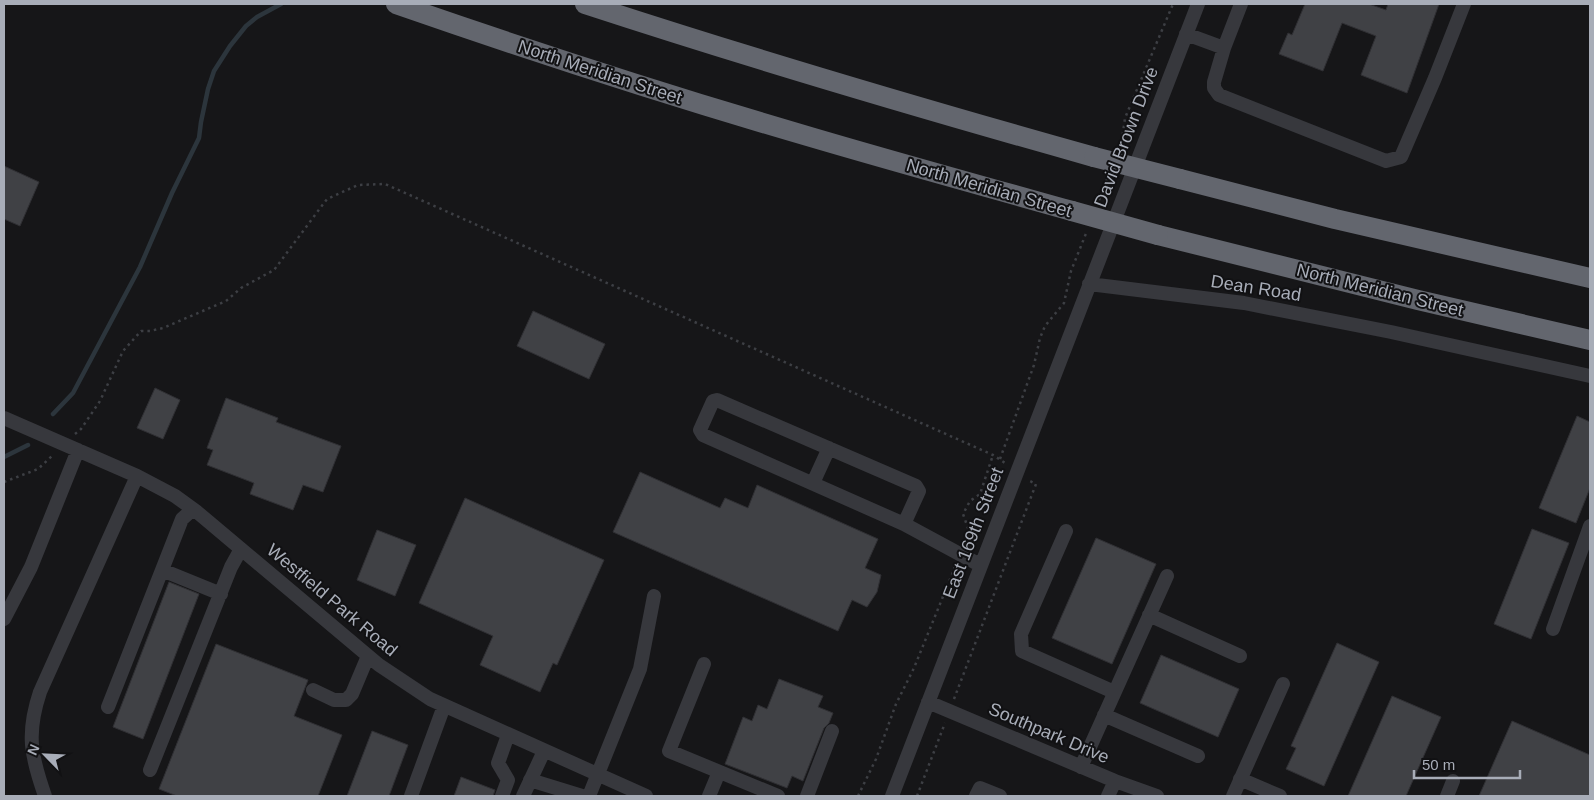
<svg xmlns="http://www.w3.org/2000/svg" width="1594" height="800" font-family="Helvetica,sans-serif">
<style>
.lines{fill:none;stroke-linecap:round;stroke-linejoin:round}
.stream{stroke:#2c353c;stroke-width:4.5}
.building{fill:#404145;stroke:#303034}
.path{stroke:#3d3f44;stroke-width:2.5;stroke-dasharray:2.5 4;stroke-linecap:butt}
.minor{stroke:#37383d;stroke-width:14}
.highway{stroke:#63666e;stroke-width:20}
.highway-bridge{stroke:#63666e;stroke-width:20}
.labels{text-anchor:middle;stroke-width:4;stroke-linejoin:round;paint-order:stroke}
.street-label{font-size:18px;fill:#a8adb8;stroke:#111113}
</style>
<rect width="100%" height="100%" fill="#161618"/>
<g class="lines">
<path class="stream" d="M53,414l20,-21 67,-126 32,-74 27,-55 2,-16 7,-33 6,-18 16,-25 16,-20 11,-9 24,-13
M4,457l24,-12"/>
</g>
<path class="building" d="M1305,4h64l17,6 2,-6h51l-32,89 -46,-18 15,-39 -34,-13 -19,48 -44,-17 9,-21 4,2z
M4,166l35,16 -19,44 -16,-7z
M533,311l72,33 -16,35 -72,-33z
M155,388l25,12 -17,39 -26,-11z
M226,398l52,20 -2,4 65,24 -18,46 -20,-7 -10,25 -43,-16 4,-11 -47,-18 6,-15 -6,-2z
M1577,416l13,6v66l-14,35 -37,-15z
M640,472l80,36 5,-10 23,10 9,-23 121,54 -13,29 16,7 -4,17 -10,15 -15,-7 -14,31 -225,-99z
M465,498l139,62 -47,105 -4,-2 -13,29 -60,-27 13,-29 -74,-33z
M1532,529l37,14 -38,96 -37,-15z
M377,530l39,15 -21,51 -38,-16z
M1096,538l60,26 -44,100 -60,-26z
M169,582l30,12 -56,145 -30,-12z
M1337,643l42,19 -55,124 -38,-17 10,-21 -5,-2z
M216,644l92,36 -14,36 48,19 -24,61h-141l-18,-7z
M1161,655l78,34 -21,48 -78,-34z
M779,679l44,17 -5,11 15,6 -4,10 -5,5 -21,53 -11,-5 -5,12 -62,-24 18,-47 9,4 6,-16 9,4z
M1392,696l49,21 -35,79h-58z
M1512,721l78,34v41h-111z
M372,731l36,14 -19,51h-42z
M461,777l34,13 -2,6h-39z"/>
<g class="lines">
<path class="path" d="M1119,147l3,-7 3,-22 48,-114
M1099,200l9,-23
M75,434l6,-5 19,-28 23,-50 18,-20h9l13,-3 63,-27 15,-13 33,-18 53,-71 31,-14 27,-1 608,271 12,8
M1000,459l34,-94 6,-27 5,-12 19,-23 7,-32 16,-40
M4,482l34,-13 15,-14
M965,541l4,-10 -6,-17 7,-13 10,-7 13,-39
M954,699l82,-215 -8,-4
M858,796l18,-37 20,-55 18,-36 41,-101
M917,796l28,-73"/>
<path class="minor" d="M1186,34l38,14 -10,34v6l5,7 167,66 15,-4 34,-79 29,-74
M1224,48l17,-44
M1089,284l155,19 147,29 199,44
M4,418l133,58 38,20 22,16 182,153 51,34 216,97
M813,483l16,-35
M904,524l15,-33 -3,-5 -199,-86 -4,1 -13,29 3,5 201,89 76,41
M1066,531l-45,103 1,17 92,41
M162,570l20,-51 11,-10
M1149,615l91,41
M4,619l27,-52 47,-117
M1553,629l37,-103
M704,664l-35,87 109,45
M313,690l21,10h12l6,-6 16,-38
M928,702l187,79 42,15
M108,707l54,-137 59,24
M1104,715l94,41
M1081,767l86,-191
M150,770l81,-203 10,-18
M1240,779l40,17
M530,780l52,16
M45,796c-14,-40 -19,-62 -5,-104l97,-216
M411,796l33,-90
M502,796l6,-16 -10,-17 10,-28
M523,796l21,-45
M589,796l51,-127 14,-73
M709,796l10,-24
M807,796l25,-65
M892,796l306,-792
M976,796l4,-8 20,8
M1108,796l7,-15
M1233,796l50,-112
M1447,796l6,-15"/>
<path class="highway" d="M396,4c138,48 277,93 418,134 85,25 172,49 258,73
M585,4c168,55 338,105 509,153
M1180,179l155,40 255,59
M1158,235l260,65 172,40"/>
<path class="highway-bridge" d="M1094,157l86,22
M1072,211l86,24"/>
</g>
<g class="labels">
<g class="street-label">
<text transform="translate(600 72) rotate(18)" y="6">North Meridian Street</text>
<text transform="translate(1126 137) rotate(-69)" y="6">David Brown Drive</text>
<text transform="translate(989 188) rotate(16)" y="6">North Meridian Street</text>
<text transform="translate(1256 288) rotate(9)" y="6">Dean Road</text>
<text transform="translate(1380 290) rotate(14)" y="6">North Meridian Street</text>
<text transform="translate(973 533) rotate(-69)" y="6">East 169th Street</text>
<text transform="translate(332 600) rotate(40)" y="6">Westfield Park Road</text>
<text transform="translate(1049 733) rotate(23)" y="6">Southpark Drive</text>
</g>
</g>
<rect width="1594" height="800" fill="none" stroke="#a8adb8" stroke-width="10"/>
<g transform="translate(45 755) rotate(294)" stroke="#111113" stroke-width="4" paint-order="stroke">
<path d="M0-4L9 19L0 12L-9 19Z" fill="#a8adb8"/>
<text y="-8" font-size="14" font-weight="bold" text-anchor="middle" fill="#a8adb8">N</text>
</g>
<path d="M1414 770v8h106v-8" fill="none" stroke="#a8adb8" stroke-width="2.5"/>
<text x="1422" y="770" font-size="15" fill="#a8adb8" stroke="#111113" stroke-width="4" paint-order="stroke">50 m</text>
</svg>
